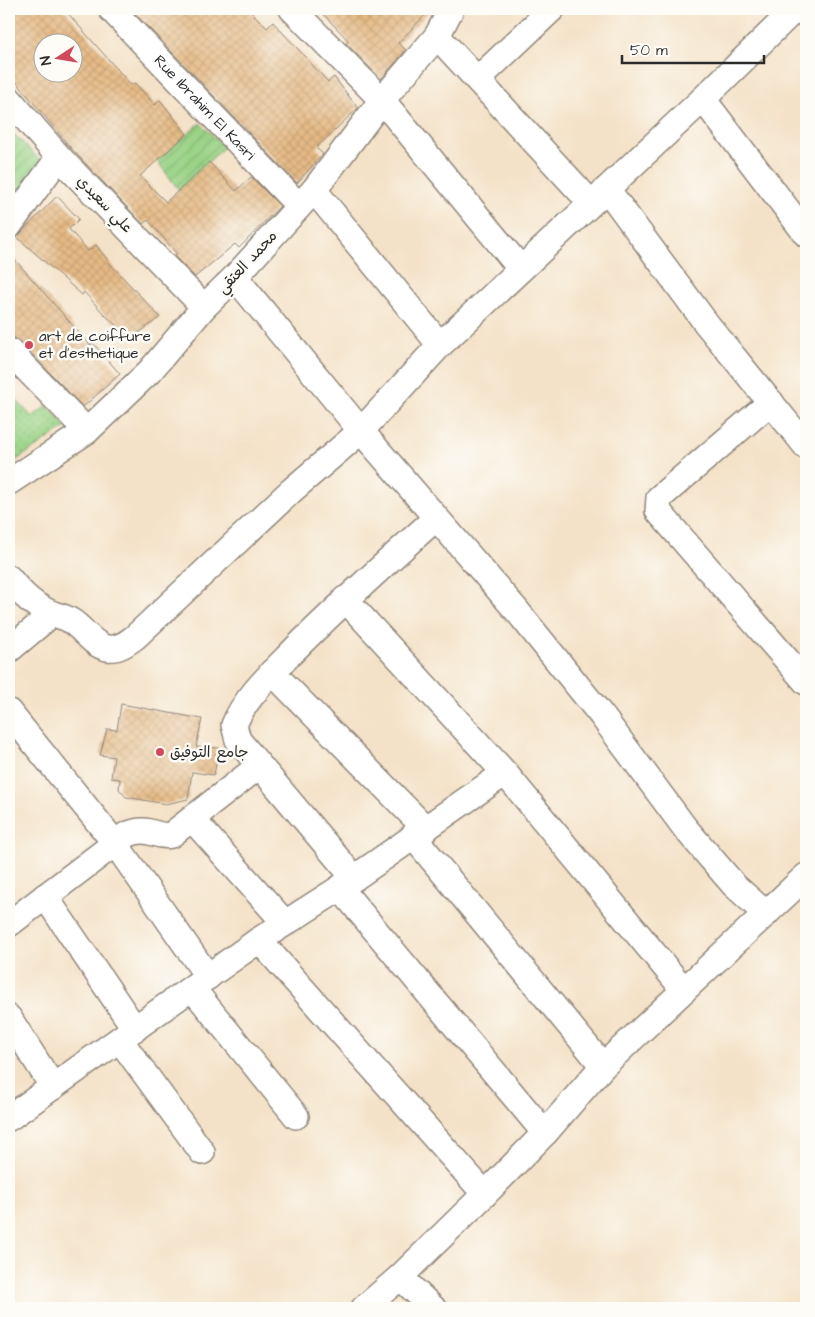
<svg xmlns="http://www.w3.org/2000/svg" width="815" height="1317" font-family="'Architects Daughter','Playpen Sans Arabic',sans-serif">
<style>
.park{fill:url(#park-dots);stroke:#627f58}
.garden{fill:url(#garden-furrows);stroke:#627f58}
.building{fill:url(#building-cross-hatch);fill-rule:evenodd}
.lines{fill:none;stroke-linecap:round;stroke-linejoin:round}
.minor-casing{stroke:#90867a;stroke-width:28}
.minor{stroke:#fff;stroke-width:25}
.poi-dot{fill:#d1495b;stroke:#fdfcf7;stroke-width:2}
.labels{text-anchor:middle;stroke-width:5;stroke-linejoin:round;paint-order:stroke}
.street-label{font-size:15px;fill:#2b2b2b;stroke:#fdfcf7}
.poi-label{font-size:15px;fill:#2b2b2b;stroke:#fdfcf7;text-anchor:start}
</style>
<defs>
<pattern id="park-dots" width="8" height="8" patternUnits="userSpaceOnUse" patternTransform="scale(1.25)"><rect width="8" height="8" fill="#9ad386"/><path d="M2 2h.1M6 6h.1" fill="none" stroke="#85b574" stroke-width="1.8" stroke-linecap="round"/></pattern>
<pattern id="garden-furrows" width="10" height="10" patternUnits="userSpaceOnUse" patternTransform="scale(1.25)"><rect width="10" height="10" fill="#9ad386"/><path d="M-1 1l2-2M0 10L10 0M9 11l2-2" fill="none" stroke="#85b574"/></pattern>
<pattern id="building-cross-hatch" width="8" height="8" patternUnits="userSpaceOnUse" patternTransform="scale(1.25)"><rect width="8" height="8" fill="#e6ba85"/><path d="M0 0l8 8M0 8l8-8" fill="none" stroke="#c5a073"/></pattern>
</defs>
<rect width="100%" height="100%" fill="#fdfcf7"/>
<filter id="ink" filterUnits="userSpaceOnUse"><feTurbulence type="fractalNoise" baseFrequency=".02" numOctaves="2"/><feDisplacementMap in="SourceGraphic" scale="10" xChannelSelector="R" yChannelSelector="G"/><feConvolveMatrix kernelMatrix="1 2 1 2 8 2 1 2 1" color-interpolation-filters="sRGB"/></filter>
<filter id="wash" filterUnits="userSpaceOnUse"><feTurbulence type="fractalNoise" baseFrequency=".0096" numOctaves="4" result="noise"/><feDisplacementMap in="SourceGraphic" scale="20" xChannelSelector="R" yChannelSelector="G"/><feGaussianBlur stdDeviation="1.12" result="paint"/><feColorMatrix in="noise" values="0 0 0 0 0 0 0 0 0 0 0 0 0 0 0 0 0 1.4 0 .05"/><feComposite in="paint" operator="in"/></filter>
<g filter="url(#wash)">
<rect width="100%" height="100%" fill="#f4e2c8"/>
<path class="park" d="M9,392l23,25 15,-11 19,21 -57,38z"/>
<path class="garden" d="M200,123l24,24 -45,43 -22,-29z
M9,129l35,35 -28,34 -7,-6z"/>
<g id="blocks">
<path class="building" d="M9,9h55l67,76 4,-2 20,22 5,-5 27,34 -47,42 26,26 43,-40 27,29 15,-14 29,29 -41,42 -4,-4 -40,33 -21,-21 3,-2 -29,-34 -5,4 -73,-77 -61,-74zM42,42h30v30h-30z
M131,9h117l19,19 6,-6 55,60 6,-5 24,31 -42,40 7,6 -26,29z
M318,9h113l-33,34 8,7 -25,29 -35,-36 3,-2z
M57,196l22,23 -10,10 19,22 8,-6 17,22 47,50 -29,22 -26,-24 -21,-23 -2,3 -65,-58z
M9,253l81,92 3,-2 27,31 -37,33 -64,-66 -10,-7z
M121,704l81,15 -6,28 23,1 -5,27 -22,-3 -4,27 -22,5 -40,-7 -7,-8 1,-10 -9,-1 3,-21 -14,-2 7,-26 10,1z"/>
</g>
</g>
<g filter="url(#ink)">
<use href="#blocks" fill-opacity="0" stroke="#90867a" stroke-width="1"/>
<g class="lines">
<defs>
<g id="minor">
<path id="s1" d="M111,9l188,197"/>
<path d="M292,9l90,91 138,168"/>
<path d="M437,36l154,167"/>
<path d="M478,79l74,-70"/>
<path d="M9,99l50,58 145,150"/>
<path d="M703,99l103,135"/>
<path d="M607,189l99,134 100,123"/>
<path d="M314,190l126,155"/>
<path d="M9,226l50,-69"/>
<path d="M235,277l126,154 157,181 84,104 83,112 49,57 32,29"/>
<path d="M9,351l78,80"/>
<path d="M771,402l-112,96 -1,13 148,171"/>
<path d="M9,482l78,-51 63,-60 54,-64 31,-30 79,-87 68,-90 55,-64 14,-27"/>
<path d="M9,578c12,16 26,29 44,36 6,2 13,3 18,7 13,8 21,24 36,27 11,2 20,-5 28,-11l156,-146 70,-60 79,-86 263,-246 92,-90"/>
<path d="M345,599l160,174 179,217"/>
<path d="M9,650l43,-36"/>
<path d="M272,672l154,157"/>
<path d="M9,712l106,131 93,134"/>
<path d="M192,819l93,104"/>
<path d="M413,836l190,230"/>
<path d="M354,878l-116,-138 -4,-15c10,-27 42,-56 62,-77 45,-45 92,-87 140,-130"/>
<path d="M340,888l205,245"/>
<path d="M45,896l90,133"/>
<path d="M9,924l117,-89c25,-11 28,4 45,0l88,-69"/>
<path d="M259,940l226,254"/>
<path d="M192,988l104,128"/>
<path d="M9,1018l44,69"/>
<path d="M120,1040l82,112"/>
<path d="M9,1118l250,-178 81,-52 165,-115"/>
<path d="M400,1277l33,31"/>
<path d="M364,1308l36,-31 85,-83 60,-61 58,-67 203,-190"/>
</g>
</defs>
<use href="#minor" class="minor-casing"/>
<use href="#minor" class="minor"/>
</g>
</g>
<g class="poi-dot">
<circle cx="29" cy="345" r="5"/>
<circle cx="160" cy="752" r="5"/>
</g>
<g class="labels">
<g class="street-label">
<text dy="5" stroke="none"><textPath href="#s1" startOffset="136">Rue Ibrahim El Kasri</textPath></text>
<text transform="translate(105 204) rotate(46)" y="5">علي سعيدي</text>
<text transform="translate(247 262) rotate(-47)" y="5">محمد العتقي</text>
</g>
<g class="poi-label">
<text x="39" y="341">art de coiffure<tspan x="39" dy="17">et d'esthetique</tspan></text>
<text x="170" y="757">جامع التوفيق</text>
</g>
</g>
<rect width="815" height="1317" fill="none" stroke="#fdfcf7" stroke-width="30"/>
<g transform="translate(58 58) rotate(258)"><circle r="24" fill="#fdfcf7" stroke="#a9a8a5"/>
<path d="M0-4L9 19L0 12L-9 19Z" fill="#d1495b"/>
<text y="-8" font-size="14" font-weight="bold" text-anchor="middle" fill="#2b2b2b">N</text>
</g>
<path d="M622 55v8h142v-8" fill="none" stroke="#2b2b2b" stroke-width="2.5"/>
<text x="630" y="55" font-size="15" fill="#2b2b2b" stroke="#fdfcf7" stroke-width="4" paint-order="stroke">50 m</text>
</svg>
